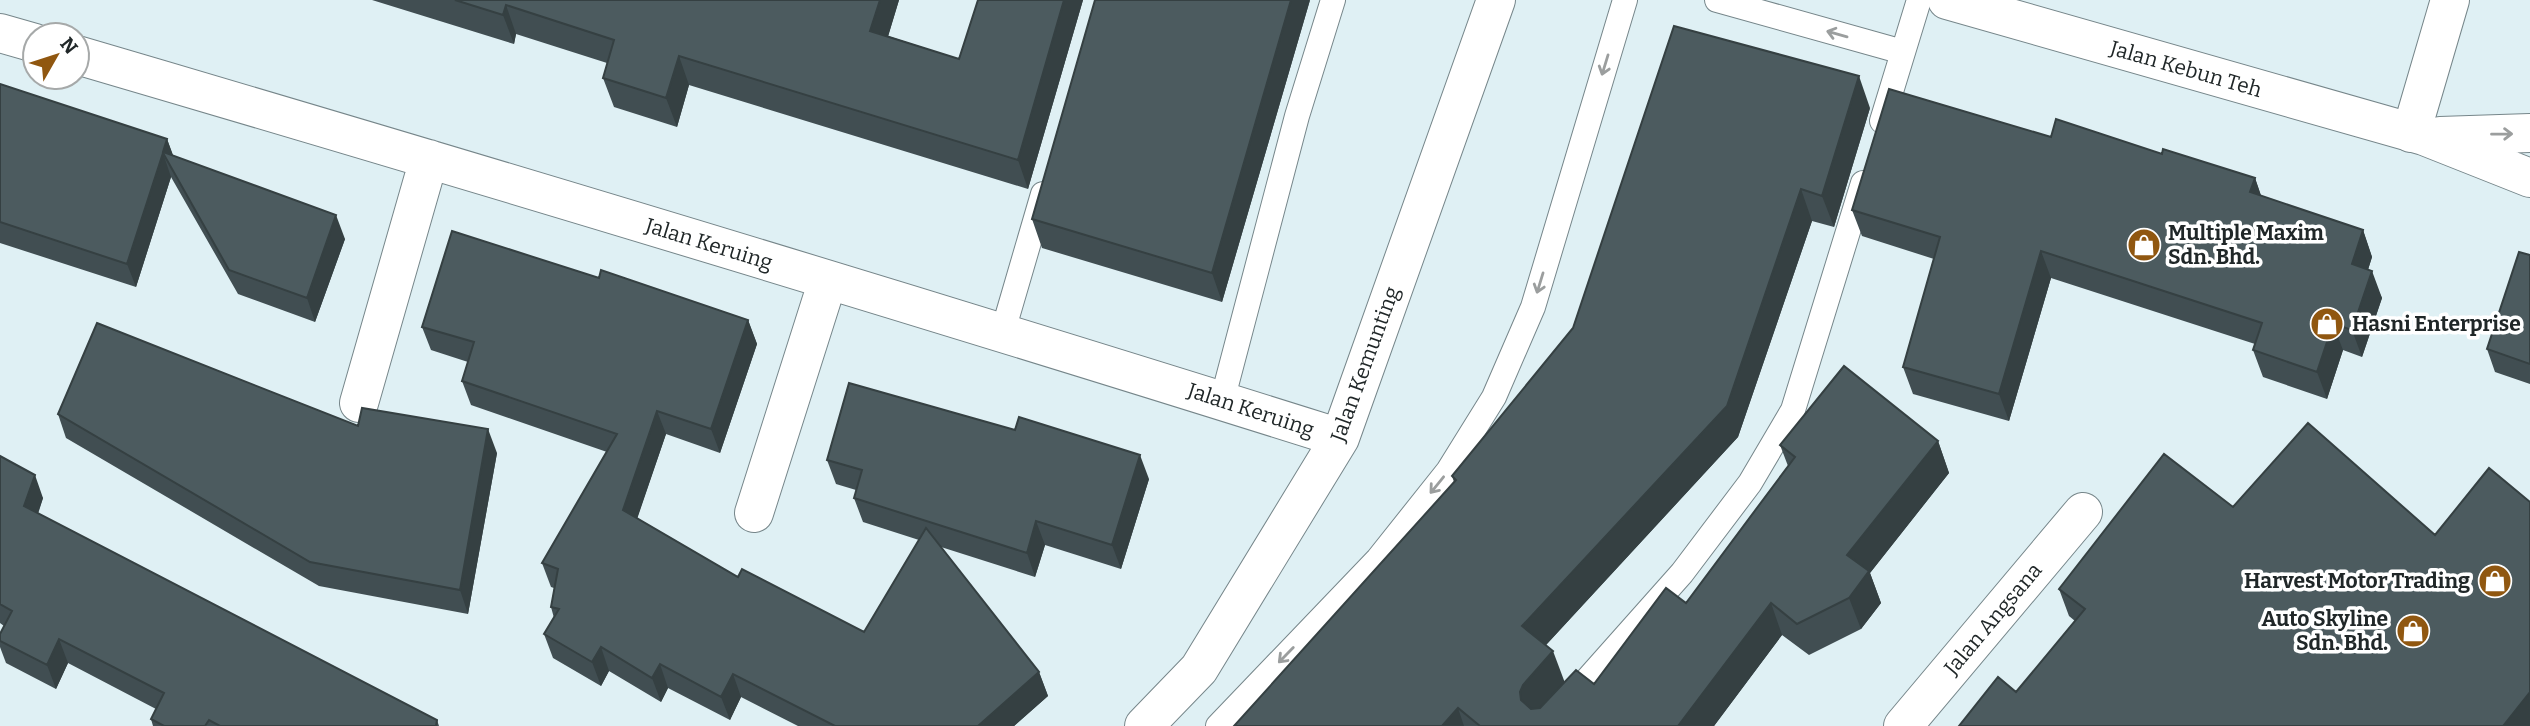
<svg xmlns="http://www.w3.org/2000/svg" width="2530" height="726" font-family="Bitter,serif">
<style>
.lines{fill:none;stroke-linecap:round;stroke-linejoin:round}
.lane-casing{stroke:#76868a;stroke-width:26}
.street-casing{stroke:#76868a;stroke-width:40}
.primary-casing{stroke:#76868a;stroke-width:40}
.lane{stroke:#fff;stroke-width:24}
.street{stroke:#fff;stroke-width:38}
.primary{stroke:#fff;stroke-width:38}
.wall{fill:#414e52}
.shaded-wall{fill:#354042}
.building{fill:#4c5b5f;stroke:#354042;stroke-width:2}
.oneway{stroke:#9b9e9e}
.labels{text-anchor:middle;stroke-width:7;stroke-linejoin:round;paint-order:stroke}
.street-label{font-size:21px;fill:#202728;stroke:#fff}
.poi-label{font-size:21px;font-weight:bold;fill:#202728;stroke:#fff;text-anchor:start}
</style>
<rect width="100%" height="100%" fill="#dff0f4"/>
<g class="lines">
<defs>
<path id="lane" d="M1717,0l186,52
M1882,121l37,-121
M1003,331l40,-137
M1222,401l75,-285 36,-116
M1218,726l160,-167 70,-88 46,-74 39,-90 92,-307
M1546,726l136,-153 68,-90 43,-73 70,-227"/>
<path id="street" d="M0,33l35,10
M77,55c422,124 843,251 1263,383
M2411,133l39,-133
M359,403l70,-244
M754,513l74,-233
M1144,726l55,-57 141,-231 156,-438
M1903,726l180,-214"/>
<path id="primary" d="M1947,0l477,136 106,42
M2440,136l90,-3"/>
</defs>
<use href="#lane" class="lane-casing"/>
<use href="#street" class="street-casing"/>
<use href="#primary" class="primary-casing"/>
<use href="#lane" class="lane"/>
<use href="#street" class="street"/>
<use href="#primary" class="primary"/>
</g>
<path class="wall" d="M372,0h527l-11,36 71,23 19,-59h105l-55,189 -339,-104 -12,42 -63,-20 -11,-29 4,-15 -91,-29 -2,10z
M1310,0l-88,302 -180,-54 -10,-29z
M0,84l167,55 6,17 172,83 -30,83 -77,-28 -67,-117 -35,110 -136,-44z
M1870,108l-36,119 -22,-6 -74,216 -192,208 18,37 30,2 92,-81 102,-137 -8,-21 158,-4 11,32 -79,100 11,30 -20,26 -52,26 -27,-20 -68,91h-480l220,-244 -2,-6 121,-148z
M2051,137l111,17 93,24 6,18 102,34 9,27 -4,13 14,28 -20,59 -19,-7 -16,49 -64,-22 -10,-27 2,-6 -204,-66 -42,143 -96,-27 -10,-27 31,-108 -72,-23 -10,-26z
M2530,255v129l-35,-12 -8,-23z
M599,278l149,42 9,24 -37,109 -54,-19 -29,84 101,59 126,55 55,-92 -56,-18 -9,-24 2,-8 -20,-6 -9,-24 322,19 -28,90 -76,-24 -10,32 -94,-30 98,125 9,24 -34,30h-216l-57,-29 -11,23 -62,-32 -7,14 -52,-31 -8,15 -48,-28 -9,-24 10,-16 -3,-11 3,-19 -3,-1 -9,-24 65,-111 -136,-47 -9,-24 6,-19 -37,-12 -9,-23z
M58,414l300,12 139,27 -29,161 -149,-28 -253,-148z
M0,456l43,42 -5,16 399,206 2,6h-286l-2,-7 5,-10 -88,-46 -12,26 -50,-26 -6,-16v-13l4,-8 -4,-3z
M2530,502l-514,190 59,-71 -6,-5 -10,-27 174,-82 202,28z"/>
<path class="shaded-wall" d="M880,0h19l-18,60 -11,-29z
M1064,0h19l-55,189 -10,-29z
M1291,0h19l-88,302 -10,-29z
M506,5l10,29 -2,10 -11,-29z
M679,56l10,29 -12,42 -11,-29z
M1859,76l11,32 -36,119 -12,-31z
M167,139l9,24 -13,-11z
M163,153l8,24 -35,110 -9,-23z
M2255,178l9,26 -14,-12z
M1801,189l11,32 -74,216 -204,221 -12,-32z
M336,215l9,24 -30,83 -8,-24z
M2363,230l9,27 -11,34 -9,-27z
M2041,251l10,27 -42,143 -10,-27z
M2372,271l10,27 -20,59 -10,-27z
M748,320l9,24 -37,109 -9,-24z
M2333,324l10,26 -16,49 -10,-27z
M657,411l9,23 -34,100 -9,-24z
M488,429l9,24 -29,161 -8,-24z
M1938,441l11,32 -79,100 11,30 -20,26 -12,-31 -2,-43z
M1140,455l9,24 -28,90 -9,-24z
M35,475l8,23 -11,32 -8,-24z
M1036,521l9,24 -10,32 -8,-24z
M1771,603l11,32 -68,91h-36z
M59,639l9,24 -12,26 -9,-24z
M601,647l8,24 -8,15 -9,-24z
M1553,651l12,32 -30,34 -14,-17 -1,-8 3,-7z
M660,664l8,24 -7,14 -9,-24z
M1039,672l9,24 -34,30h-36z
M733,674l8,23 -11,23 -9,-23z
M2530,692v34h-27z
M1458,708l6,18h-22z"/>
<path class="building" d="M455,0h425l-10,31 89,28 19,-59h86l-46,160 -339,-104 -13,42 -63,-20 11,-38 -108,-35 -3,10z
M1095,0h196l-79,273 -180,-54z
M1674,26l185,50 -37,120 -21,-7 -74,217 -205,220 31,25 -30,34 -3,7 1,8 10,9 9,-1 36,-38 18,14 72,-96 20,15 109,-146 -15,-12 64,-79 94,75 -91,114 22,16 -20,27 -52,26 -26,-21 -93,123h-198l-22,-18 -16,18h-208l222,-246 -4,-4 121,-148z
M0,84l167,55 -4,13 173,63 -29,83 -78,-28 -66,-117 -36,111 -127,-42z
M1889,89l162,48 5,-18 106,35 1,-5 92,29 -5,14 113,38 -11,34 20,7 -20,59 -19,-6 -16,48 -64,-22 9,-27 -221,-72 -42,143 -96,-27 37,-130 -88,-27z
M452,231l147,47 2,-8 147,50 -37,109 -54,-18 -34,99 115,67 4,-8 122,63 62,-104 113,144 -61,54h-143l-102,-52 -12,23 -61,-33 -8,14 -51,-31 -9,15 -48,-28 15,-25 -8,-2 7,-38 -16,-6 75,-129 -155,-53 12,-39 -52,-15z
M2519,252l11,3v109l-43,-15z
M97,323l261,103 4,-18 126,21 -28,161 -150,-28 -252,-148z
M849,383l166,47 4,-13 121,38 -28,90 -76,-24 -9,32 -173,-55 8,-28 -35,-10z
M2308,423l127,112 54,-67 41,34v190l-27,34h-544l39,-49 18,15 69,-83 -26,-20 105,-135 69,53z
M0,456l35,19 -11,31 413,214 -1,6h-216l-11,-6 -4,6h-41l-13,-7 13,-26 -105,-54 -12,26 -47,-24v-7l12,-23 -12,-7z"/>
<defs><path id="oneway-shaft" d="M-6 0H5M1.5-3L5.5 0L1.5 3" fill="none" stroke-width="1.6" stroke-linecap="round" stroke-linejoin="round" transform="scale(1.75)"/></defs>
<g class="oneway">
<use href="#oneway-shaft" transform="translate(1837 34) rotate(-164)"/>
<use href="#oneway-shaft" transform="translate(1605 65) rotate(107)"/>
<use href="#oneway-shaft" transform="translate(2502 134) rotate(-1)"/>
<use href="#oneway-shaft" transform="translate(1540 283) rotate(107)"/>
<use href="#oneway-shaft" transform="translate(1437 485) rotate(129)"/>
<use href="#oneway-shaft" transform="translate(1286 655) rotate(134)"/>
</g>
<defs>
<symbol id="shop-disc" viewBox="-11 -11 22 22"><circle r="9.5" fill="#905710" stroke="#fff"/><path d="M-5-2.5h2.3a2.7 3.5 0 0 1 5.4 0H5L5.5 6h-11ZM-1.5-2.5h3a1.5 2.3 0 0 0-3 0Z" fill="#fff"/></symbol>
</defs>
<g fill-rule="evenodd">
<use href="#shop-disc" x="2125" y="226" width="38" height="38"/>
<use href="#shop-disc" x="2308" y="305" width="38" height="38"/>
<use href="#shop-disc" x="2476" y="562" width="38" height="38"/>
<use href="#shop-disc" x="2394" y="612" width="38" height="38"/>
</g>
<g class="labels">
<g class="street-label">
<text transform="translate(2186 69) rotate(16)" y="7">Jalan Kebun Teh</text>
<text transform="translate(709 244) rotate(17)" y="7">Jalan Keruing</text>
<text transform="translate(1365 364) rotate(-70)" y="7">Jalan Kemunting</text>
<text transform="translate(1251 410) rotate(18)" y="7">Jalan Keruing</text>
<text transform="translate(1993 619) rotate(-50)" y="7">Jalan Angsana</text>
</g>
<g class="poi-label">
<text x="2168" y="240">Multiple Maxim<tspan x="2168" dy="24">Sdn. Bhd.</tspan></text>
<text x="2352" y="331">Hasni Enterprise</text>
<text x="2470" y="588" text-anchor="end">Harvest Motor Trading</text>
<text x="2388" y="626" text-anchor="end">Auto Skyline<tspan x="2388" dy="24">Sdn. Bhd.</tspan></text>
</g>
</g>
<g transform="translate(56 56) rotate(51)"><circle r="33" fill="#ffffff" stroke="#a6a9a9" stroke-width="2"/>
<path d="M0-5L12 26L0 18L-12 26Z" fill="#905710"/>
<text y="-10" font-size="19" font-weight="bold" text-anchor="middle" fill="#202728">N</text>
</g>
</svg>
